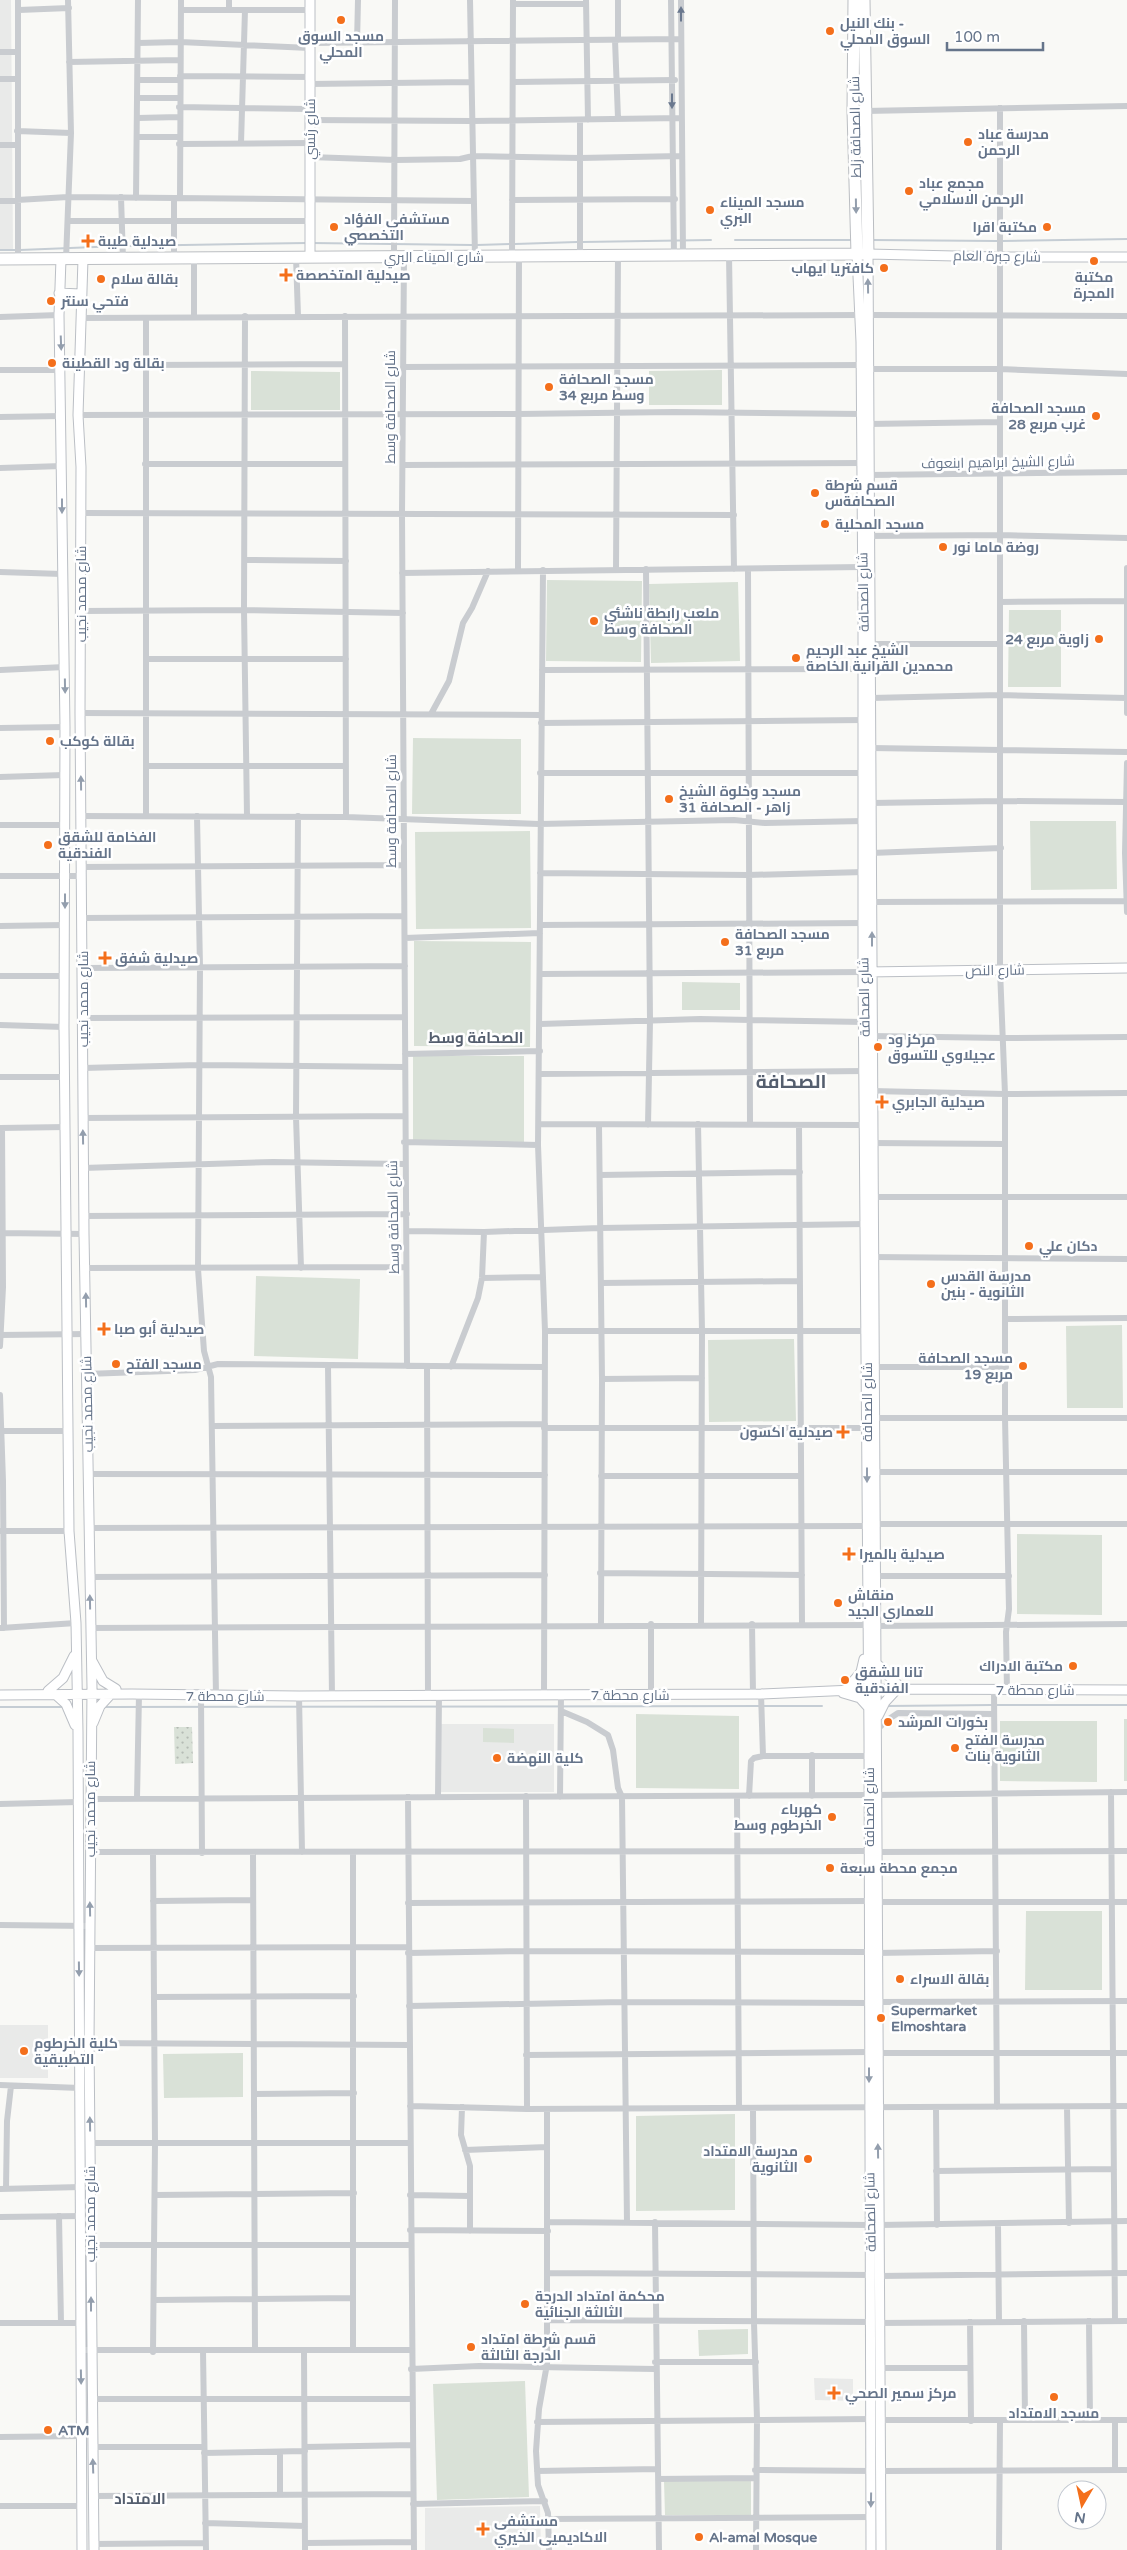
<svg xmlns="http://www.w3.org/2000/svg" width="1127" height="2550" font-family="'Varela Round',Cairo,sans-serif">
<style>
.built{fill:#e9eae9}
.grass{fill:url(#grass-dots)}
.park{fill:#d9e1d7}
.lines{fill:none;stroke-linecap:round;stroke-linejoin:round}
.stream{stroke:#c5cdd4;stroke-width:2}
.secondary-casing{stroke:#bbbfc5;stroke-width:11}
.highway-casing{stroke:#bbbec2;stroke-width:13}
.street{stroke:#c9ccd0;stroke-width:6}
.secondary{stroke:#fff;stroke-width:9}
.highway{stroke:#fff;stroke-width:11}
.oneway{fill:#6a788e}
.oneway2{fill:#939ead}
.poi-dot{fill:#f46f1b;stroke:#fff;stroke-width:2}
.labels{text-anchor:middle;stroke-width:5;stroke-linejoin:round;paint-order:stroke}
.poi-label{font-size:14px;font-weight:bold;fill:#65748a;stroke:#fff;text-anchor:start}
.street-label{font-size:14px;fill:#65748a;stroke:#fff}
.neighbourhood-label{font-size:15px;font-weight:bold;fill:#545e6e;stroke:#fff}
.district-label{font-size:19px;font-weight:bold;fill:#545e6e;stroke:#fff}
</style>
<defs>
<pattern id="grass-dots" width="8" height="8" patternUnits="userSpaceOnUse" patternTransform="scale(1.25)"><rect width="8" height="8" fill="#d9e1d7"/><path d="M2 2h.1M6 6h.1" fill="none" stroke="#b4bbb4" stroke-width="1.8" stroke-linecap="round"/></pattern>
</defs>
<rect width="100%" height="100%" fill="#f9f9f6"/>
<path class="built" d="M0,0h11l2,251h-13z
M441,1724h113v68h-113z
M0,2025h48v53h-48z
M814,2378l39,1v22l-38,-1z
M540,2506l1,44h-116v-42z"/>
<path class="grass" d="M174,1727h18l1,36 -18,1z"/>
<path class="park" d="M722,370v35h-73v-34z
M251,371l89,1v38h-89z
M547,580l95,1 -1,81 -95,-1z
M738,582l2,79 -89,2 -2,-79z
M1009,610h52v77h-53z
M413,738l108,1v75h-109z
M1030,821h86l1,68 -86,1z
M530,831l1,97 -115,1 -1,-97z
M414,941l117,1 -1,105 -116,-1z
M682,982l58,1v27h-58z
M413,1056h111v88h-111z
M256,1276l104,3 -2,80 -104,-3z
M1122,1325l1,83h-56l-1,-82z
M794,1339l2,82 -87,1 -1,-82z
M1017,1534l85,1v80l-85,-1z
M636,1714l103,2v73l-103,-1z
M1124,1719h3v62h-3z
M1000,1721h97v61l-97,-1z
M483,1728l31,1v14l-31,-1z
M1026,1911h76v79h-77z
M243,2053v44l-79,1 -1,-44z
M735,2114v96l-99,1v-95z
M748,2329v25l-49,2 -1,-26z
M525,2381l4,116 -92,3 -4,-116z
M751,2480v35h-86l-1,-34z"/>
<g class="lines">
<path class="stream" d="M735,240h117
M872,240l125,1
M1002,241l125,-2
M582,242l129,-2
M312,243l160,2
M515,244l62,-2
M477,245l33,-1
M125,246l182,-3
M0,250h15
M20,250l100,-4
M997,1705h130
M887,1706l105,-1
M0,1707h63
M105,1707l717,-1"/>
<defs>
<path id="secondary" d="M310,0v257
M857,254l4,88 2,274v356l6,765 2,813
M61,259l-2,56 6,412 -1,300 5,504 7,92 2,109 4,818
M83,259l-5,156 3,52 -1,246 4,521 8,454 -3,355 5,507
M59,293l21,1
M867,972l260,-4
M92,1661l11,20 13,8
M876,1663l26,26
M846,1690l15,-18 3,-13
M48,1691l15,-13 11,-22
M843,1693l17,5 9,10
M0,1695l132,-1 167,2 462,-2 115,-5 251,1
M56,1695l10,9 9,21
M878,1716l7,-14 12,-13
M93,1723l7,-17 11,-12
M881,2550l-13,-2296 131,3h128"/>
<path id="highway" d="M854,0l-1,111 4,143
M0,259l868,-5 -4,-254"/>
</defs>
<use href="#secondary" class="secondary-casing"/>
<use href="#highway" class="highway-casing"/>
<path class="street" d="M470,0l5,256
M586,0l2,120
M618,0v40
M671,0l3,255
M681,0l2,255
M513,4h73
M19,10l50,-2
M181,10h129
M229,10v-10
M615,40l3,78
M138,43l42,-1 130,6
M310,43l371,-4
M357,43l1,-43
M0,52h17
M69,62l111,-2
M180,76l130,1
M0,79h17
M138,80h42
M514,82l161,-2
M310,84l161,-2
M138,98h42
M179,107l131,2
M1000,108v862l5,124v324l4,191 -3,23 1,59
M865,111l262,-5
M138,118l41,-1
M310,120l162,1 209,-3
M17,131l54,2
M137,137h42
M241,143l4,-133
M179,144l131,-1
M0,145h17
M310,157l86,3 64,-1 13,-3 107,2 101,-2
M121,197l2,62
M136,198l2,-198
M180,198l1,-198
M512,200l163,-1
M0,201l68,-4 406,4
M68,221h242
M580,255v-135
M729,255l5,314
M512,256l1,-256
M296,257l2,59
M394,257l1,-257
M404,257l-2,257 5,852
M174,258v-60
M18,259v-259
M66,259l5,-126 -3,-133
M869,315l258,1
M245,316l-1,294 3,206
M345,316l1,501
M0,317l59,-2
M194,317v-59
M80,318l780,-3
M146,318v497
M145,365l200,-1
M403,367l458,-2
M869,369h131l127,5
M0,370h62
M78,415l440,-1 156,-2 188,2
M0,417l62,-1
M868,424l132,-2
M145,464h200
M403,465l459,-2
M0,468l62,-2
M869,475l258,-3
M81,513l653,2
M866,536l134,-1 127,3
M245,560l101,1
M1127,568v145
M646,569l4,452 -2,104
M748,569l2,555
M518,570l1,-314
M543,570l-5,575 7,186 -1,364
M616,570l2,-315
M0,572l62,2
M402,573l461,-6
M1000,602l127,-1
M82,611l162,-1 159,3
M870,644h130
M146,659h200
M0,670l65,-3
M542,670l321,-1
M871,698l129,-3 127,3
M80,713l461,2
M431,714l18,-33 14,-58 9,-15 16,-37
M541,723l322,-3
M0,728l65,-1
M871,748l256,4
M1127,763l-2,90 2,59
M146,766h200
M540,773h323
M0,777l64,-2
M871,803l130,-2 126,1
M81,816l265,1 193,7 195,-4 31,3 98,-2
M197,816l3,151 -2,302 6,82 7,26 5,319
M298,816l-2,301 5,151
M0,825h64
M871,853l130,-5
M82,867l322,-2
M540,873l208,2 116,-3
M0,876h82
M872,902l255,-1
M83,918l321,-2
M540,925l323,-2
M0,926l64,-1
M405,938l135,-5
M84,968l321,-2
M541,974l322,-2
M0,976h64
M84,1018l321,-1
M540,1024l160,-5 164,3
M0,1025l64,2
M872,1036l131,2 124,-1
M405,1054l135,-3
M83,1068l116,-3 206,2
M539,1074l326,-3
M0,1077h65
M872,1091l133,3 122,-1
M83,1118l321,-2
M539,1124l325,1
M698,1124l4,206 -1,294
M799,1125l3,499
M599,1126l3,253 -1,246
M0,1128l66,-1
M404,1142l134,3
M872,1143l133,1
M83,1168l190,-6 131,2
M600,1175l200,-3
M873,1197h254
M84,1216l323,-2
M407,1231l77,1 116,-4 265,-4
M0,1233l84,1
M871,1257l256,2
M86,1268l320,-1
M482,1278l60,-1
M601,1283l199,-2
M1005,1319l122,-1
M545,1331h321
M0,1335l86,-1
M0,1346l3,-59 -1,-159
M328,1366l4,330
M427,1366l1,329
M451,1367l27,-69 4,-20 2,-46
M874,1367h132
M86,1374l109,-4 23,-6 327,3
M602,1379l100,-1
M0,1395l3,86 1,147
M875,1418h252
M212,1426l333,-2
M544,1428h323
M0,1431h69
M875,1472h252
M88,1474l457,1
M601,1476h199
M875,1524h252
M88,1528l779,-2
M1,1531h68
M600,1573l202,2
M875,1576h134
M89,1577l456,-2
M752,1624l1,70
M875,1626l252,-2
M1,1628l75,-5
M90,1628l778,-3
M994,1691l3,416
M651,1694v-70
M201,1696l1,157
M299,1696l3,156
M561,1711l26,11 21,13 5,15 5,38 4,9 5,425
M875,1732l11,-11 12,-8 96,1
M763,1756h106
M1111,1792l4,529
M877,1795l250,-3
M526,1796l1,313
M749,1796l2,-35 3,-3 9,-2 -2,-62
M812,1796v-41
M408,1797l6,753
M438,1797l1,-102
M560,1797l1,-102
M737,1797l2,311
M137,1798l2,-104
M89,1799l780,-4
M0,1804l78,-2
M89,1852l780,-1
M253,1852l2,498
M876,1852l251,-1
M153,1901l100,-1
M876,1902h251
M408,1903l461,-2
M0,1925l90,1
M90,1948l319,-1
M408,1953l118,-2 343,1
M876,1953l121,-2
M154,1997l200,-1
M877,2002l250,-1
M409,2006l214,-4 246,1
M89,2043l320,2
M877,2053h250
M526,2055l343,-3
M0,2085l80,3
M254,2094l100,-1
M410,2106l117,3 600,-3
M462,2107l-1,28 9,31v65
M1067,2107l2,116
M753,2108l1,215 3,96 -1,131
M936,2108l1,117
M547,2109v255l-8,45 -3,42 2,34 10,28 1,37
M90,2143h320
M465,2150l82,-3
M936,2171l178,-2
M0,2189l81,-2
M6,2189l1,-68 4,-35
M155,2195l199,-2
M410,2195l60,1
M59,2216l2,107
M0,2217l81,-1
M548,2222l322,3
M655,2222l4,328
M879,2225l248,-4
M998,2225l1,97
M410,2230l138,1
M90,2245h320
M548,2273l323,2
M880,2276l247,-3
M154,2300l199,-2
M548,2320l324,2
M1024,2321l1,99
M1089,2321l1,99
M970,2322l1,99
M0,2323h81
M879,2323l248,-2
M81,2350h330
M203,2350l3,200
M304,2350l1,200
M353,2350v-498
M153,2352l2,-209 -2,-290
M655,2362h101
M879,2368h91
M411,2369l68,-3 176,3
M91,2399h321
M879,2420h248
M1115,2420v50
M537,2422l335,-3
M0,2437l82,-1
M92,2447h112
M305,2447l108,-2
M280,2452v43
M204,2453l101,-2
M755,2470l117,1
M537,2471l121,-2
M880,2471l247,-1
M658,2479l97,-1
M94,2496l319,-2
M413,2504l132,-3
M0,2506h82
M549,2519l322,-2
M205,2523l100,3
M305,2543l109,-1
M94,2544l111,-1
M999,2550l1,-129"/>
<use href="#secondary" class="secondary"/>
<use href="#highway" class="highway"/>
</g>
<defs><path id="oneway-solid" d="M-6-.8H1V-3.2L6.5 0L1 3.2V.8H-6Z" transform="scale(1.25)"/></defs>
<g class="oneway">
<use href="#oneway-solid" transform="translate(681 14) rotate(-90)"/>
<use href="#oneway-solid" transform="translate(672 101) rotate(90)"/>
</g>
<g class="oneway2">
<use href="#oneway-solid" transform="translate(856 206) rotate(89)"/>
<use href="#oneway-solid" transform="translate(868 286) rotate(-91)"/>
<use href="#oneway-solid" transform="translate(61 343) rotate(88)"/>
<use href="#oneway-solid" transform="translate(62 506) rotate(90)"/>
<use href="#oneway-solid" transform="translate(65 686) rotate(89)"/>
<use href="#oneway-solid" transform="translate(81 783) rotate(-91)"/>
<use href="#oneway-solid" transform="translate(65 901) rotate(90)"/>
<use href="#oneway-solid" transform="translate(872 939) rotate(-90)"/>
<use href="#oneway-solid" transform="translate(83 1137) rotate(-91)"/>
<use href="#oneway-solid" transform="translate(86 1300) rotate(-91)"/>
<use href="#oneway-solid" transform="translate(867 1475) rotate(90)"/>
<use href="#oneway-solid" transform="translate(90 1602) rotate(-91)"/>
<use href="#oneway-solid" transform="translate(90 1909) rotate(-91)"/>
<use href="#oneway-solid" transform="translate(79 1969) rotate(89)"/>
<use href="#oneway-solid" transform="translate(869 2075) rotate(90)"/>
<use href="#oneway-solid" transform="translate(90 2124) rotate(-91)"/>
<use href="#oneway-solid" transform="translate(878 2151) rotate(-91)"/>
<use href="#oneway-solid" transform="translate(91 2304) rotate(-90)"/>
<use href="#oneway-solid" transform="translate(81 2377) rotate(89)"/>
<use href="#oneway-solid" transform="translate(93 2466) rotate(-92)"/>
<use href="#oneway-solid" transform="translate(871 2500) rotate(91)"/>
</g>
<g class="poi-dot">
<circle cx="341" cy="20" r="5"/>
<circle cx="830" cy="31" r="5"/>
<circle cx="968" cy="142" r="5"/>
<circle cx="909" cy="191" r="5"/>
<circle cx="710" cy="210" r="5"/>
<circle cx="334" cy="227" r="5"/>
<circle cx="1047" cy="227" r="5"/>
<path d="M85.5 233.5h5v5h5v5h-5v5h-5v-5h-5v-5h5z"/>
<circle cx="1094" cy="261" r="5"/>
<circle cx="884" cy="268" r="5"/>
<path d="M283.5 267.5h5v5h5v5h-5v5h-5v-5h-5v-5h5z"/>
<circle cx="101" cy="279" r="5"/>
<circle cx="51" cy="301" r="5"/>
<circle cx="52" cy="363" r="5"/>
<circle cx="549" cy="387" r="5"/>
<circle cx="1096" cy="416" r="5"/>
<circle cx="815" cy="493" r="5"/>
<circle cx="825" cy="524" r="5"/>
<circle cx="943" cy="547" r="5"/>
<circle cx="594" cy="621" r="5"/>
<circle cx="1099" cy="639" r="5"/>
<circle cx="796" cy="658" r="5"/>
<circle cx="50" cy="741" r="5"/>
<circle cx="669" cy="799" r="5"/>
<circle cx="48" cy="845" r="5"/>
<circle cx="725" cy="942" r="5"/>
<path d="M102.5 950.5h5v5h5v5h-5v5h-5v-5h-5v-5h5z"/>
<circle cx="878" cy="1047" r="5"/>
<path d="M879.5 1094.5h5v5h5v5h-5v5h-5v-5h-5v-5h5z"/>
<circle cx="1029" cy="1246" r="5"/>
<circle cx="931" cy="1284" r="5"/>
<path d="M101.5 1321.5h5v5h5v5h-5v5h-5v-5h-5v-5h5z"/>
<circle cx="116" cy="1364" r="5"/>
<circle cx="1023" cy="1366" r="5"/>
<path d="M840.5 1424.5h5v5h5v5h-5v5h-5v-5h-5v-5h5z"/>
<path d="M846.5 1546.5h5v5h5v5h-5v5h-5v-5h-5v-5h5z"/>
<circle cx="838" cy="1603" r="5"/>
<circle cx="1073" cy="1666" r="5"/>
<circle cx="845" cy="1680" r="5"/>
<circle cx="888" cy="1722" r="5"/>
<circle cx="955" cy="1748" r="5"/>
<circle cx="497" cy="1758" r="5"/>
<circle cx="832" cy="1817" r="5"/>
<circle cx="830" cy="1868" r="5"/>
<circle cx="900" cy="1979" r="5"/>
<circle cx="881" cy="2018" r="5"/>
<circle cx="24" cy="2051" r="5"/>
<circle cx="808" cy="2159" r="5"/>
<circle cx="525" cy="2304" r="5"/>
<circle cx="471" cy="2347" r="5"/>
<path d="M831.5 2385.5h5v5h5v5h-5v5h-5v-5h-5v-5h5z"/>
<circle cx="1054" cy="2397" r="5"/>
<circle cx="48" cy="2430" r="5"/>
<path d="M480.5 2521.5h5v5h5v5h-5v5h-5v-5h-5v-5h5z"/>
<circle cx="699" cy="2537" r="5"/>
</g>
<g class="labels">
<g class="poi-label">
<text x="840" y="28">بنك النيل -<tspan x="840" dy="16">السوق المحلي</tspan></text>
<text x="341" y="41" text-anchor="middle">مسجد السوق<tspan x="341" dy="16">المحلي</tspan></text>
<text x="978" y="139">مدرسة عباد<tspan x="978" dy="16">الرحمن</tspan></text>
<text x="919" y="188">مجمع عباد<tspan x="919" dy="16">الرحمن الاسلامي</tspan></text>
<text x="720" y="207">مسجد الميناء<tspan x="720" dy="16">البري</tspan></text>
<text x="344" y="224">مستشفى الفؤاد<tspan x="344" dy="16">التخصصي</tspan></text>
<text x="1037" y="232" text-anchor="end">مكتبة اقرا</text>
<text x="98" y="246">صيدلية طيبة</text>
<text x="874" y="273" text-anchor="end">كافتريا ايهاب</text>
<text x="296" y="280">صيدلية المتخصصة</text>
<text x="1094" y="282" text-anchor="middle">مكتبة<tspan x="1094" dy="16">المجرة</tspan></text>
<text x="111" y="284">بقالة سلام</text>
<text x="61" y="306">فتحي سنتر</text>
<text x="62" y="368">بقالة ود القطينة</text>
<text x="559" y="384">مسجد الصحافة<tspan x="559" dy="16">وسط مربع 34</tspan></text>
<text x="1086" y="413" text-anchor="end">مسجد الصحافة<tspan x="1086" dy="16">غرب مربع 28</tspan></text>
<text x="825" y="490">قسم شرطة<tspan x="825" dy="16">الصحافةس</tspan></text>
<text x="835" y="529">مسجد المحلية</text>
<text x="953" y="552">روضة ماما نور</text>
<text x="604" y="618">ملعب رابطة ناشئي<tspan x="604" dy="16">الصحافة وسط</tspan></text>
<text x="1089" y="644" text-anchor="end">زاوية مربع 24</text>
<text x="806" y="655">الشيخ عبد الرحيم<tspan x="806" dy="16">محمدين القرانية الخاصة</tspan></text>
<text x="60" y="746">بقالة كوكب</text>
<text x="679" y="796">مسجد وخلوة الشيخ<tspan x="679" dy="16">زاهر - الصحافة 31</tspan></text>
<text x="58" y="842">الفخامة للشقق<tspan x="58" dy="16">الفندقية</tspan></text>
<text x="735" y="939">مسجد الصحافة<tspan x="735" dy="16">مربع 31</tspan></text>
<text x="115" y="963">صيدلية شفق</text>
<text x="888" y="1044">مركز ود<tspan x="888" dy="16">عجيلاوي للتسوق</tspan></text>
<text x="892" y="1107">صيدلية الجابري</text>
<text x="1039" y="1251">دكان علي</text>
<text x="941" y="1281">مدرسة القدس<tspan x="941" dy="16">الثانوية - بنين</tspan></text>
<text x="114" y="1334">صيدلية أبو صبا</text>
<text x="1013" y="1363" text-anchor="end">مسجد الصحافة<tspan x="1013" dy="16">مربع 19</tspan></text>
<text x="126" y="1369">مسجد الفتح</text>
<text x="833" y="1437" text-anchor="end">صيدلية اكسون</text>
<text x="859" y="1559">صيدلية بالميرا</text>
<text x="848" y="1600">منقاش<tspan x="848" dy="16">للعماري الجيد</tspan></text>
<text x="1063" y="1671" text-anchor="end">مكتبة الادراك</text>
<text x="855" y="1677">تانا للشقق<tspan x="855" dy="16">الفندقية</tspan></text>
<text x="898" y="1727">بخورات المرشد</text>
<text x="965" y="1745">مدرسة الفتح<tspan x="965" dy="16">الثانوية بنات</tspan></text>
<text x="507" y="1763">كلية النهضة</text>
<text x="822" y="1814" text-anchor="end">كهرباء<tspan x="822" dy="16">الخرطوم وسط</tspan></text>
<text x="840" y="1873">مجمع محطة سبعة</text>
<text x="910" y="1984">بقالة الاسراء</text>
<text x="891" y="2015">Supermarket<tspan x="891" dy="16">Elmoshtara</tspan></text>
<text x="34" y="2048">كلية الخرطوم<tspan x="34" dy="16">التطبيقية</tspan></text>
<text x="798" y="2156" text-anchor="end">مدرسة الامتداد<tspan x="798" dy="16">الثانوية</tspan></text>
<text x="535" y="2301">محكمة امتداد الدرجة<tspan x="535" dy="16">الثالثة الجنائية</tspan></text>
<text x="481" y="2344">قسم شرطة امتداد<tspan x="481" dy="16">الدرجة الثالثة</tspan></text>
<text x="845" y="2398">مركز سمير الصحي</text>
<text x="1054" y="2418" text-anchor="middle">مسجد الامتداد</text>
<text x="58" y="2435">ATM</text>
<text x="494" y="2526">مستشفى<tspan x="494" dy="16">الاكاديميى الخيري</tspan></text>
<text x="709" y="2542">Al-amal Mosque</text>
</g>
<g class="street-label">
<text transform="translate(855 127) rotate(-91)" y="5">شارع الصحافة زلط</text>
<text transform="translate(310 129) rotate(-90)" y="5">شارع رئسي</text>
<text transform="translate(997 256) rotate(1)" y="5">شارع جبرة العام</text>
<text x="434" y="262">شارع الميناء البري</text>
<text transform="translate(390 407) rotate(-90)" y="5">شارع الصحافة وسط</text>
<text transform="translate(998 462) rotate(-1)" y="5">شارع الشيخ ابراهيم ابنعوف</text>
<text transform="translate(863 592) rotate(-91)" y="5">شارع الصحافة</text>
<text transform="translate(81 594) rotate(-90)" y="5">شارع محمد نجيب</text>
<text transform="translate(391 811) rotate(-90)" y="5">شارع الصحافة وسط</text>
<text transform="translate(995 970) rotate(-1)" y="5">شارع النص</text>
<text transform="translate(864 997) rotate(-91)" y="5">شارع الصحافة</text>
<text transform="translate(83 999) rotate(-90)" y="5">شارع محمد نجيب</text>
<text transform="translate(393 1217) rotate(-91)" y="5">شارع الصحافة وسط</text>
<text transform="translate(867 1402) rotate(-90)" y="5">شارع الصحافة</text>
<text transform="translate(87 1404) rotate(-91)" y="5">شارع محمد نجيب</text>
<text x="1035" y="1695">شارع محطة 7</text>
<text x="630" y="1700">شارع محطة 7</text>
<text x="225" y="1701">شارع محطة 7</text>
<text transform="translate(869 1807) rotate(-90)" y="5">شارع الصحافة</text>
<text transform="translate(90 1809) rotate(-90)" y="5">شارع محمد نجيب</text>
<text transform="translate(870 2212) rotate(-91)" y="5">شارع الصحافة</text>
<text transform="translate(90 2214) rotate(-90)" y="5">شارع محمد نجيب</text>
</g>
<g class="neighbourhood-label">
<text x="476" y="1043">الصحافة وسط</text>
<text x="140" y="2504">الامتداد</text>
</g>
<g class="district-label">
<text x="791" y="1088">الصحافة</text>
</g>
</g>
<g transform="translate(1082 2505) rotate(189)"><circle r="24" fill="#ffffff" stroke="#c1c7d0"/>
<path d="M0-4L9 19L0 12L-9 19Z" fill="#f46f1b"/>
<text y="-8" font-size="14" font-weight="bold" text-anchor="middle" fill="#65748a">N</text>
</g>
<path d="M947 42v8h96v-8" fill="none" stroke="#65748a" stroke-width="2.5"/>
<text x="954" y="42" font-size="15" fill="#65748a" stroke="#ffffff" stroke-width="4" paint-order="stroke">100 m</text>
</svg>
